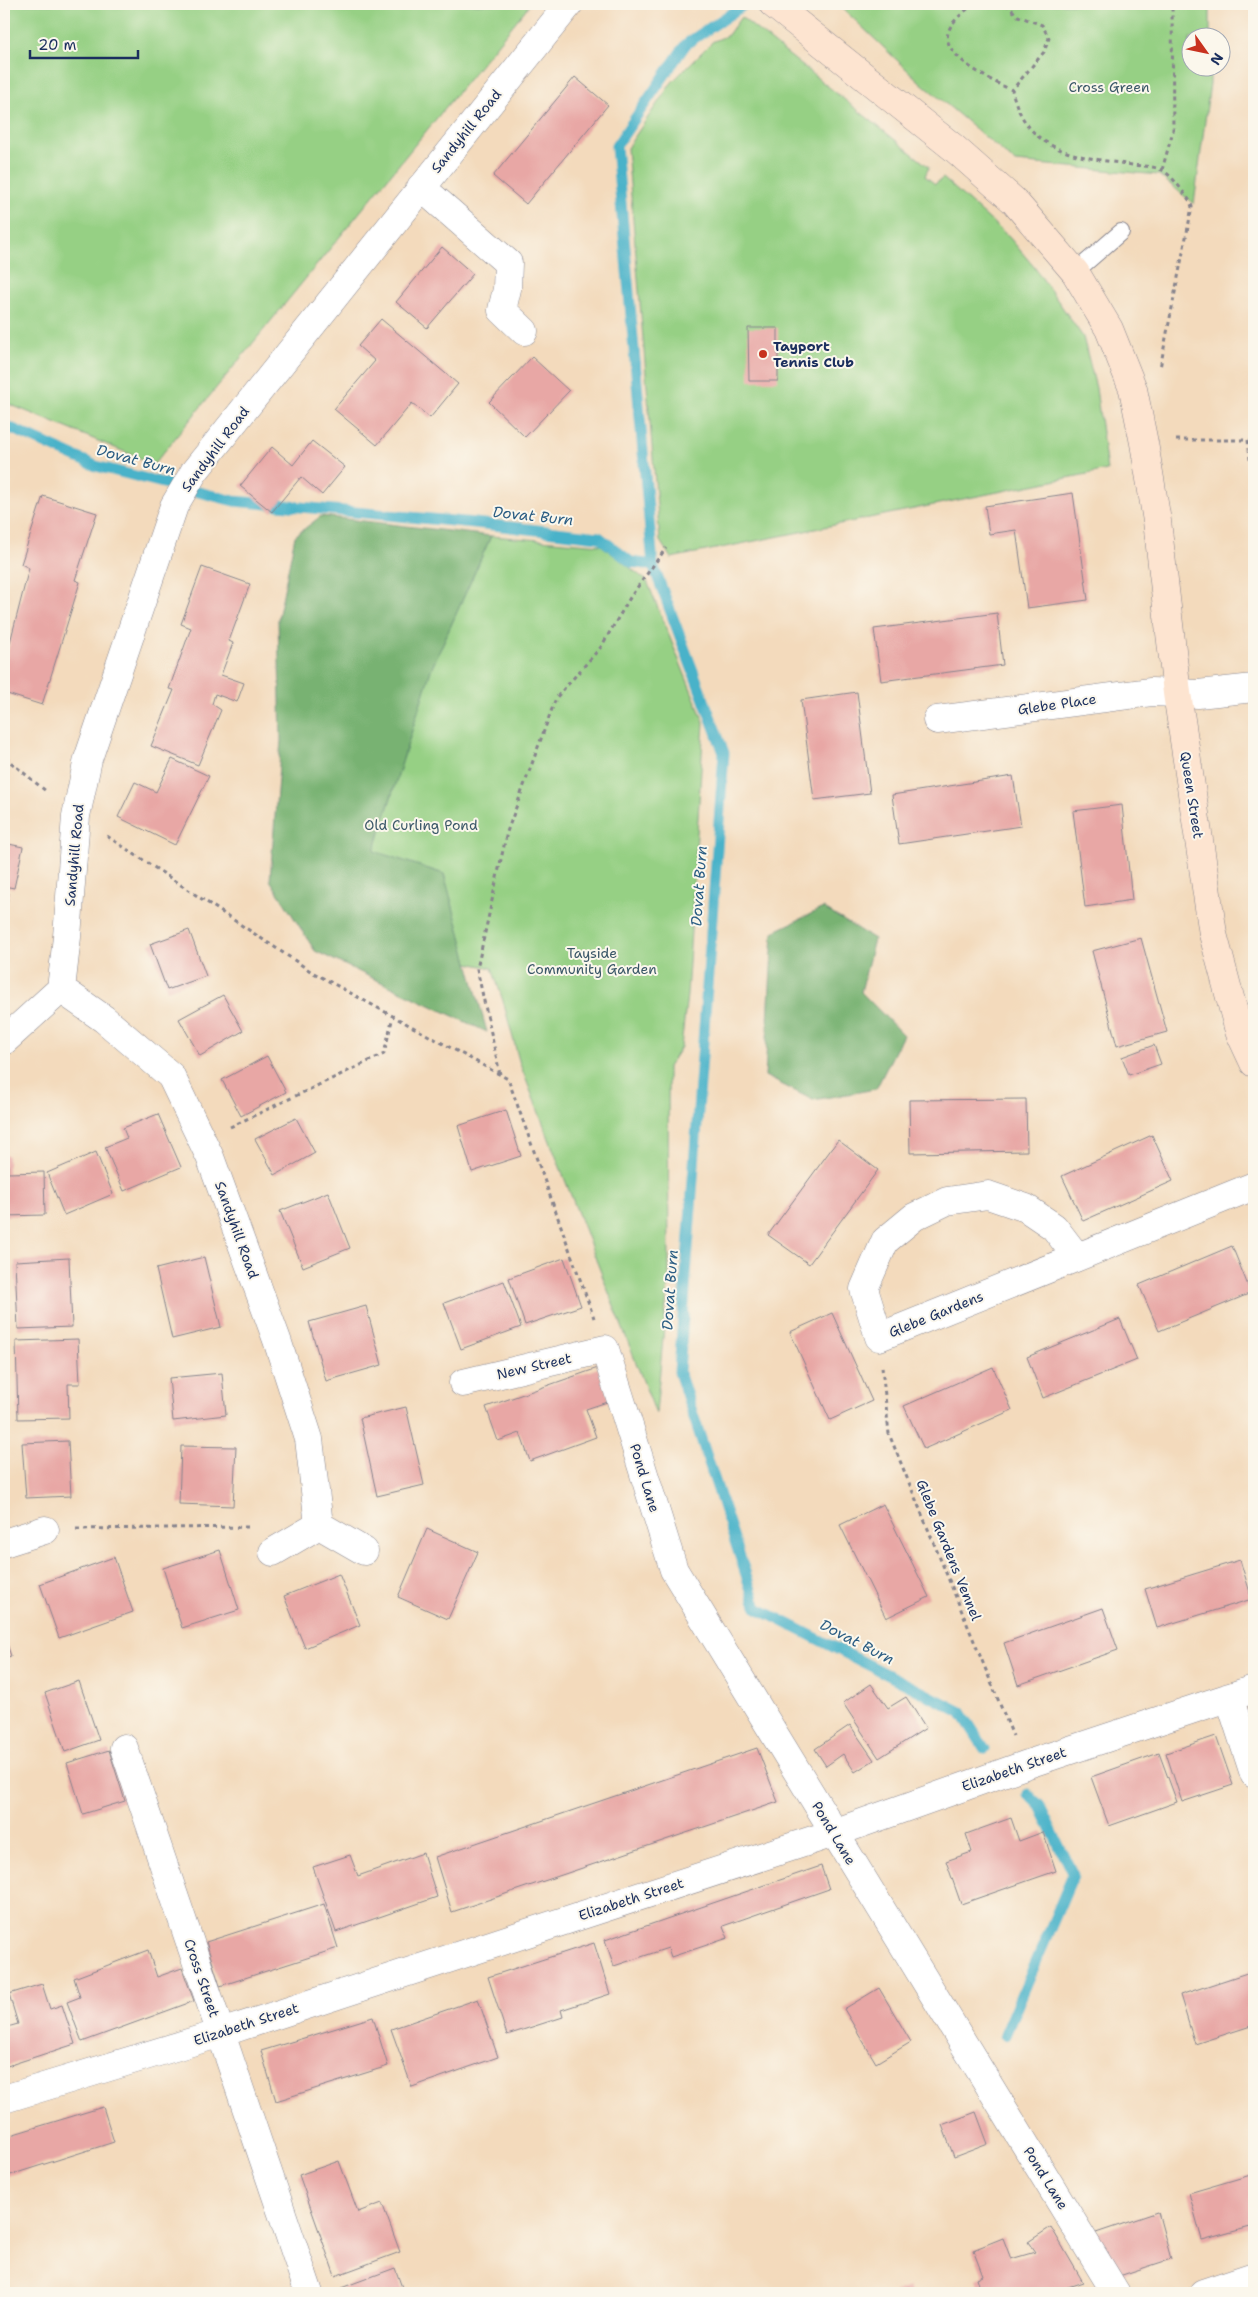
<svg xmlns="http://www.w3.org/2000/svg" width="1258" height="2297" font-family="'Shantell Sans',sans-serif">
<style>
.green{fill:#96d084;stroke:#588071}
.forest{fill:#78b272;stroke:#4a7068}
.lines{fill:none;stroke-linecap:round;stroke-linejoin:round}
.stream{stroke:#4ab2c9;stroke-width:11}
.building{fill:#e8a7a5}
.service-casing{stroke:#87848d;stroke-width:18}
.minor-casing{stroke:#87848d;stroke-width:29}
.secondary-casing{stroke:#87848d;stroke-width:29}
.path{stroke:#87848d;stroke-width:3;stroke-dasharray:4 4;stroke-linecap:butt}
.service{stroke:#fff;stroke-width:16}
.minor{stroke:#fff;stroke-width:28}
.secondary{stroke:#fde4d0;stroke-width:28}
.poi-dot{fill:#c8321e;stroke:#fbf7ec;stroke-width:2}
.labels{text-anchor:middle;stroke-width:4;stroke-linejoin:round;paint-order:stroke}
.park-label{font-size:14px;fill:#3a5768;stroke:#fbf7ec}
.street-label{font-size:14px;fill:#1b2f5e;stroke:#fbf7ec}
.poi-label{font-size:14px;font-weight:bold;fill:#1b2f5e;stroke:#fbf7ec;text-anchor:start}
.water-label{font-size:15px;font-style:italic;fill:#2b5d83;stroke:#fbf7ec}
</style>
<rect width="100%" height="100%" fill="#fbf7ec"/>
<filter id="ink" filterUnits="userSpaceOnUse"><feTurbulence type="fractalNoise" baseFrequency=".02" numOctaves="2"/><feDisplacementMap in="SourceGraphic" scale="10" xChannelSelector="R" yChannelSelector="G"/><feConvolveMatrix kernelMatrix="1 2 1 2 8 2 1 2 1" color-interpolation-filters="sRGB"/></filter>
<filter id="wash" filterUnits="userSpaceOnUse"><feTurbulence type="fractalNoise" baseFrequency=".0096" numOctaves="4" result="noise"/><feDisplacementMap in="SourceGraphic" scale="20" xChannelSelector="R" yChannelSelector="G"/><feGaussianBlur stdDeviation="1.12" result="paint"/><feColorMatrix in="noise" values="0 0 0 0 0 0 0 0 0 0 0 0 0 0 0 0 0 1.4 0 .05"/><feComposite in="paint" operator="in"/></filter>
<g filter="url(#wash)">
<rect width="100%" height="100%" fill="#f3dabc"/>
<path class="green" d="M4,4h526l-376,460 -150,-62z
M838,4h372v33l-20,1v30h20v15l-16,121 -35,-29 -144,-13 -96,-81z
M741,17l188,150 -4,9 10,8 8,-6 66,59 26,31 48,69 13,51 11,82 -436,88 -11,-17 -33,-393 45,-66 40,-40 16,-7z
M491,536l110,9 46,36 57,141 -17,273 -6,52 -13,20 1,206 -13,141 -136,-350 -17,-63 -11,-33 -24,-5 -24,-89 -70,-22 57,-183z"/>
<path class="forest" d="M321,516l170,20 -60,134 -57,181 70,23 43,158 -172,-81 -45,-71 11,-140 -3,-121 17,-83z
M823,908l51,31 -13,53 42,43 -27,54 -63,11 -48,-24 8,-144z"/>
<g class="lines">
<path class="stream" d="M745,4l-59,40 -70,102 37,419 71,188 -45,619 78,236 204,104 24,37
M4,425l92,41 138,35 241,22 124,14 32,25 22,3
M1005,2035l68,-160 -33,-69 -12,-12"/>
</g>
<g id="blocks">
<path class="building" d="M575,77l33,28 -82,99 -33,-28z
M442,247l31,27 -46,54 -31,-26z
M381,319l77,65 -28,34 -18,-15 -35,42 -43,-36 41,-48 -17,-15z
M748,328h30v53h-29z
M532,357l37,34 -44,46 -36,-35z
M312,441l33,26 -23,28 -21,-18 -29,35 -32,-26 32,-39 21,18z
M1073,493l15,107 -61,8 -11,-78 -27,4 -4,-28z
M43,496l54,17 -22,67 5,2 -38,123 -38,-12v-27l25,-98 -8,-4z
M202,567l48,17 -21,57 4,2 -12,32 23,8 -7,19 -22,-8 -3,10 9,6 -23,55 -47,-19 23,-56 -5,-1 22,-61 -10,-4z
M997,613l6,52 -122,16 -7,-52z
M857,692l13,101 -56,7 -13,-100z
M172,759l37,17 -34,69 -57,-28 17,-35 21,10z
M1013,776l8,50 -122,18 -7,-49z
M1122,805l10,95 -47,7 -12,-96z
M4,843l19,4 -9,41 -10,-2z
M4,892l5,1 -4,22 -1,-1z
M189,930l17,46 -39,14 -17,-46z
M1141,938l26,94 -50,14 -25,-95z
M223,995l20,36 -43,25 -21,-37z
M1154,1045l7,19 -32,11 -7,-18z
M267,1056l19,36 -45,24 -19,-36z
M1026,1099l1,52 -117,2 -1,-53z
M506,1110l15,46 -49,16 -14,-46z
M158,1114l23,53 -57,24 -19,-44 22,-9 -4,-10z
M296,1118l19,35 -40,22 -20,-36z
M1152,1135l21,46 -90,40 -21,-45z
M838,1140l40,30 -69,94 -41,-29z
M96,1152l17,42 -49,21 -17,-42z
M4,1155h4v18l36,-1 1,43 -41,1z
M328,1192l22,56 -47,19 -23,-56z
M1232,1246l19,47 -92,38 -20,-46z
M204,1257l17,70 -49,12 -16,-70z
M69,1258l3,69 -54,2 -3,-68z
M564,1258l17,48 -56,19 -16,-47z
M504,1281l17,46 -60,22 -17,-46z
M366,1306l16,59 -56,16 -17,-59z
M832,1313l40,88 -42,19 -40,-88z
M1120,1319l17,41 -94,38 -16,-41z
M78,1339l2,45h-12l1,34 -51,1 -2,-78z
M993,1367l19,43 -88,39 -20,-43z
M598,1368l12,33 -24,8 10,28 -66,24 -10,-28 -22,8 -12,-34z
M222,1373l4,42 -53,6 -4,-43z
M406,1407l18,78 -47,11 -17,-78z
M68,1441l3,55 -45,2 -4,-55z
M181,1446l55,1 -3,59 -54,-2z
M883,1504l46,93 -43,21 -46,-93z
M427,1529l51,23 -30,67 -50,-22z
M220,1550l19,60 -57,18 -19,-60z
M114,1557l19,55 -74,26 -19,-54z
M1240,1560l12,39 -95,29 -12,-39z
M339,1574l21,51 -55,23 -21,-52z
M1103,1608l15,42 -100,35 -14,-42z
M4,1635l7,21 -7,2z
M79,1681l20,59 -34,12 -20,-59z
M871,1684l17,24 18,-11 20,31 -47,30 -36,-55z
M850,1725l24,35 -19,12 -12,-18 -17,12 -11,-17z
M1216,1736l17,49 -51,17 -16,-49z
M757,1748l21,54 -326,110 -17,-55z
M109,1750l16,51 -42,13 -16,-51z
M1159,1753l18,49 -68,24 -18,-49z
M1011,1818l8,23 24,-9 13,39 -95,33 -15,-43 26,-9 -6,-18z
M423,1853l14,44 -101,35 -23,-65 37,-12 8,21z
M821,1866l8,23 -106,37 5,12 -57,19 -3,-9 -54,18 -9,-26z
M324,1904l14,44 -118,38 -14,-44z
M594,1943l16,51 -49,16 2,7 -56,18 -19,-58z
M148,1950l9,27 25,-9 12,33 -112,41 -15,-40 13,-5 -6,-19z
M1253,1971l1,54 -59,19 -15,-49z
M42,1984l8,25 12,-4 13,39 -71,23v-39l14,-4 -9,-30z
M879,1988l32,54 -35,21 -32,-54z
M478,1999l20,58 -86,30 -21,-58z
M373,2017l15,49 -112,35 -15,-50z
M103,2107l11,35 -110,35v-40z
M976,2112l12,32 -34,13 -12,-32z
M339,2161l19,51 24,-9 18,49 -65,24 -36,-101z
M1254,2174v52l-52,14 -13,-47z
M1158,2212l13,47 -55,18 -23,-43z
M1051,2227l32,55 -33,11h-68l-5,-14 6,-3 -10,-26 30,-12 8,21 24,-7 -7,-10z
M395,2268l9,25h-61l-2,-5z
M909,2287l2,6h-19z"/>
</g>
</g>
<g filter="url(#ink)">
<use href="#blocks" fill-opacity="0" stroke="#87848d" stroke-width="1"/>
<g class="lines">
<defs>
<path id="service" d="M1075,272l46,-40"/>
<path id="minor" d="M421,187l87,76 -1,26 -5,21 22,21
M937,720l214,-28 47,2 56,-6
M61,989l43,30 67,57 39,81 67,183 32,99 10,86
M4,1041l57,-52 6,-52 9,-121 12,-57 86,-253 20,-34 375,-468
M1077,1257l-23,-30 -28,-19 -38,-13 -41,6 -33,16 -29,24 -21,48 15,48 375,-151
M463,1383l142,-34 69,221 442,723
M319,1525l45,26
M4,1543l41,-13
M273,1552l46,-27
M1229,1697l25,77
M124,1748l185,545
M4,2099l217,-66 613,-200 191,-68 229,-76
M1203,2293l51,-17"/>
<path id="secondary" d="M773,4l181,144 60,53 61,71 34,57 24,60 11,54 13,78 20,172 36,241 26,97 15,32"/>
</defs>
<use href="#service" class="service-casing"/>
<use href="#minor" class="minor-casing"/>
<use href="#secondary" class="secondary-casing"/>
<path class="path" d="M974,4c-9,7 -23,17 -26,29 -7,23 47,50 64,57 15,64 65,66 120,75 8,1 22,1 30,5 11,6 21,22 28,31l2,6 -32,161
M1006,4l12,12 24,9 7,13 -5,14 -32,38
M1162,170l11,-39 -1,-127
M1176,440h72l6,55
M4,740l4,20 39,32
M107,836l205,136 196,107 86,239
M500,1074l-23,-105 30,-137 49,-134 45,-51 30,-51 35,-48
M230,1127l154,-73 9,-38
M882,1367l7,67 124,302
M76,1529l176,-2"/>
<use href="#service" class="service"/>
<use href="#minor" class="minor"/>
<use href="#secondary" class="secondary"/>
</g>
</g>
<circle class="poi-dot" cx="763" cy="354" r="5"/>
<g class="labels">
<g class="park-label">
<text x="1109" y="92">Cross Green</text>
<text x="421" y="830">Old Curling Pond</text>
<text x="592" y="958">Tayside<tspan x="592" dy="16">Community Garden</tspan></text>
</g>
<g class="street-label">
<text transform="translate(466 131) rotate(-51)" y="5">Sandyhill Road</text>
<text transform="translate(215 449) rotate(-53)" y="5">Sandyhill Road</text>
<text transform="translate(1057 704) rotate(-8)" y="5">Glebe Place</text>
<text transform="translate(1192 795) rotate(81)" y="5">Queen Street</text>
<text transform="translate(74 855) rotate(-85)" y="5">Sandyhill Road</text>
<text transform="translate(237 1230) rotate(70)" y="5">Sandyhill Road</text>
<text transform="translate(936 1314) rotate(-22)" y="5">Glebe Gardens</text>
<text transform="translate(534 1366) rotate(-13)" y="5">New Street</text>
<text transform="translate(645 1478) rotate(73)" y="5">Pond Lane</text>
<text transform="translate(949 1550) rotate(68)" y="5">Glebe Gardens Vennel</text>
<text transform="translate(1014 1769) rotate(-19)" y="5">Elizabeth Street</text>
<text transform="translate(834 1833) rotate(59)" y="5">Pond Lane</text>
<text transform="translate(631 1899) rotate(-18)" y="5">Elizabeth Street</text>
<text transform="translate(202 1978) rotate(71)" y="5">Cross Street</text>
<text transform="translate(246 2024) rotate(-18)" y="5">Elizabeth Street</text>
<text transform="translate(1046 2178) rotate(58)" y="5">Pond Lane</text>
</g>
<g class="poi-label">
<text x="773" y="351">Tayport<tspan x="773" dy="16">Tennis Club</tspan></text>
</g>
<g class="water-label">
<text transform="translate(136 460) rotate(15)" y="5">Dovat Burn</text>
<text transform="translate(533 516) rotate(6)" y="5">Dovat Burn</text>
<text transform="translate(699 886) rotate(-86)" y="5">Dovat Burn</text>
<text transform="translate(670 1290) rotate(-86)" y="5">Dovat Burn</text>
<text transform="translate(857 1642) rotate(27)" y="5">Dovat Burn</text>
</g>
</g>
<rect width="1258" height="2297" fill="none" stroke="#fbf7ec" stroke-width="20"/>
<g transform="translate(1206 52) rotate(123)"><circle r="24" fill="#fbf7ec" stroke="#a1a7b3"/>
<path d="M0-4L9 19L0 12L-9 19Z" fill="#c8321e"/>
<text y="-8" font-size="14" font-weight="bold" text-anchor="middle" fill="#1b2f5e">N</text>
</g>
<path d="M30 50v8h108v-8" fill="none" stroke="#1b2f5e" stroke-width="2.5"/>
<text x="38" y="50" font-size="15" fill="#1b2f5e" stroke="#fbf7ec" stroke-width="4" paint-order="stroke">20 m</text>
</svg>
